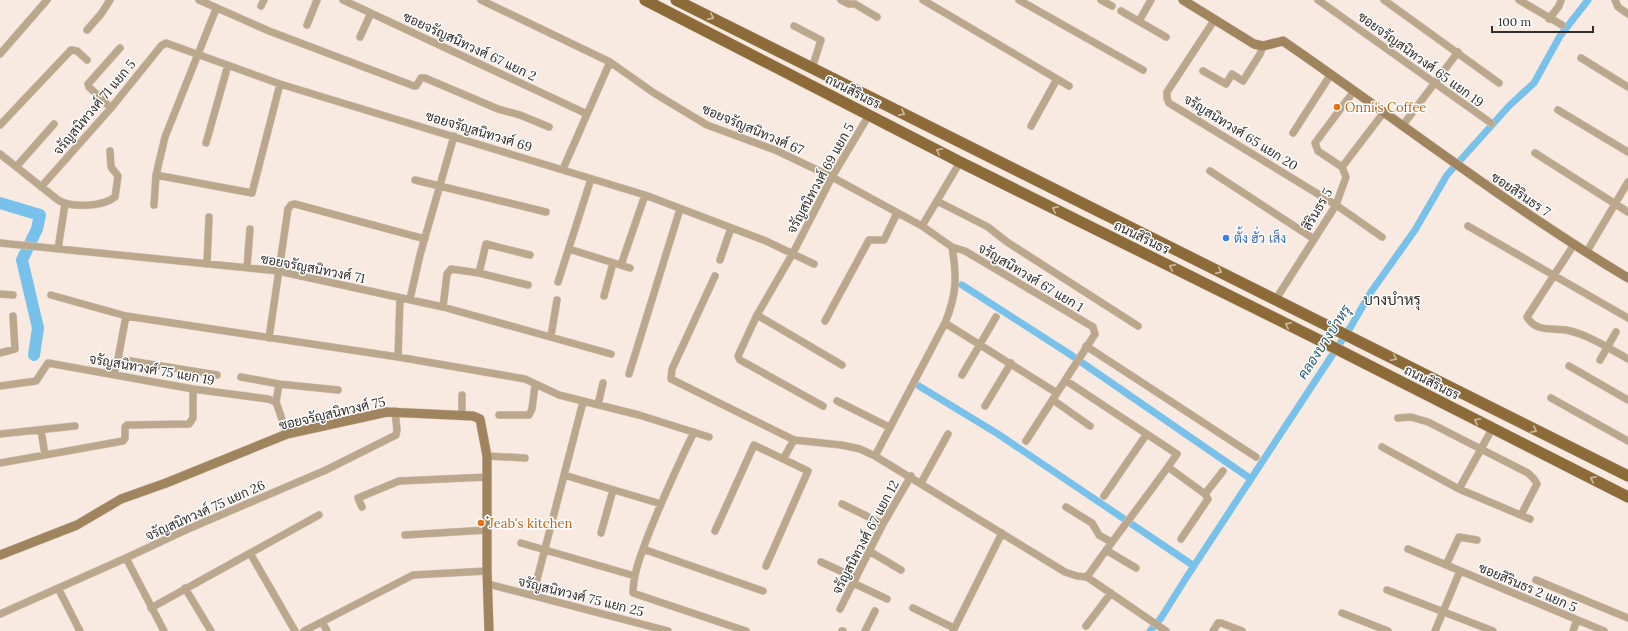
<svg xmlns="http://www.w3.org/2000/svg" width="1628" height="631" font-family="Lora,Sarabun,serif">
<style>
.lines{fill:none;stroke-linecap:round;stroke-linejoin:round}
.canal{stroke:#77c1ea;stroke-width:7}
.river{stroke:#77c1ea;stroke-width:12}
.street-casing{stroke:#d5c8c0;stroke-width:8}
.secondary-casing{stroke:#d5c8c0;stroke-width:10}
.primary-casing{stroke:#d5c8c0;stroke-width:12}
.street{stroke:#baa78c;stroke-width:7}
.secondary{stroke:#a0845d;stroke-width:9}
.primary{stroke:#8d6b38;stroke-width:11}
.oneway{stroke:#ccbca5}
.food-dot{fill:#e8710a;stroke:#fff;stroke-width:1.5}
.shop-dot{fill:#3f7fe0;stroke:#fff;stroke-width:1.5}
.labels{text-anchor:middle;stroke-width:3;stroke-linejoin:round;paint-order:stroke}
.street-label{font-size:13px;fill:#332d29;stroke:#fff}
.food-label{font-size:13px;fill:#c56008;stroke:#fff;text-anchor:start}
.shop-label{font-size:13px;fill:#366cbe;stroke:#fff;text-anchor:start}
.water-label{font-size:14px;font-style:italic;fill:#255d79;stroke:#fff}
.quarter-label{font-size:15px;fill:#332d29;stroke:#fff}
</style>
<rect width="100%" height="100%" fill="#f9eae1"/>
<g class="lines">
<path class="canal" d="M962,285l106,68 183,126
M919,386l79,48 196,132
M1150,631l11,-13 25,-40 164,-250 21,-36 44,-62 32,-55 62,-69 25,-23 26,-47 28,-36"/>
<path class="river" d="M0,203l40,12 -3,14 -15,31 16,68 -4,27"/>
<defs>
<path id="street" d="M199,0l70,31 145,55h2l5,-8h4l73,31 22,6 29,12
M343,0l244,114
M481,0l129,62 44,31 53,32 68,25 57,27 90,49 30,21 13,4 128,76 2,7 -69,107
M841,0l8,4h6
M923,0l146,86
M1019,0l124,70
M1101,0l11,6
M1318,0l173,123
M1384,0l115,83
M1519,0l43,25
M1615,0l3,7 10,7
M855,4l22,13
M261,6l3,-6
M1121,11l45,26
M1215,19l-48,73v6l2,5 167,102 46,32
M1549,19l10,-13 2,-6
M1139,21l12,-21
M307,25l10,-25
M794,26l27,14 -9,28
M87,30l14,-16 9,-14
M360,37l11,-24
M0,54l47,-54
M1581,58l47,29
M1203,71l23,13 6,-10 11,7 17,-27 3,-8
M111,108l-22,-21 -1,-3 32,-36
M1558,110l70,42
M0,125l71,-75 6,1 10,9
M1403,125l55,-73
M1031,126l26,-47
M1293,133l38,-59
M206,143l22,-78
M1535,153l93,59
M0,154l58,46c13,8 44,7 57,-3l3,-21 -7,-9 -1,-16
M16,167l38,-43
M1342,167l-24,-16 -3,-8 39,-52
M563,169l47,-107
M1210,171l104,68
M156,175l96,18 28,-109
M415,180l131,32
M41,187l70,-79 50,-62 5,-3 114,41 365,111 121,46 48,23
M937,201l51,26 19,15 131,84
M154,205l2,-30 9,-38 51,-128
M922,226l38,-64
M1468,226l160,92
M0,243l278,28 165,36 168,47
M1573,246l-46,71c8,15 25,11 39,13 21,4 43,18 62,29
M58,249l7,-45
M569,249l61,19
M1586,253l42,-71
M720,260l11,-32
M207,264l2,-47
M621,265l24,-70
M247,267l3,-38
M479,273l7,-29 44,11
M715,276l-43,93 -1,10 123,61 47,5 19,4 15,7 190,116 12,4 10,1 79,54
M558,282l33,-103
M0,294l13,1
M51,295l75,21 272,41 127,22 34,16 80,20 70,22
M604,296l9,-33
M410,299l10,-44 34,-119
M1276,299l60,-94 10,-28 -4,-10 42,-55
M443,307l4,-33 4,-5 28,4 49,12
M757,315l85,50
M126,316l-8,43 99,16
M825,321l44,-81h15l13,-27
M945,323l112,70
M551,336l6,-36
M269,338l19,-129 3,-4 4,-1 130,35
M1086,346l170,111
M0,353l15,-4 -2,-33
M398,357l2,-59
M1600,360l16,-28
M1569,366l59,34
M629,374l51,-165
M114,375l4,-16
M962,375l34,-58
M241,377l38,7 59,6
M1065,380l112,74c-29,42 -61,81 -90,123
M0,386l36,-5 12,-18 145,26 75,10 8,3 11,32
M1551,398l77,43
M1053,400l37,26
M837,401l52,26
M276,402l3,-18
M598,405l5,-22
M823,406l-83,-46 -2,-4 19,-41 36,-62 39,-76 37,-62
M985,406l26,-43
M462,415v-20
M499,415h30l3,-6 3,-24
M1398,418l13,-1 17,5 100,51 6,6 3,5 -16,31
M41,430l4,25
M694,432c-16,33 -31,66 -45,101 -7,19 -16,40 -16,60l113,38
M0,434l75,-8
M1382,447l77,42 71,30
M487,456l38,2
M875,456l70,-133c12,-29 12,-46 7,-76
M783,459l11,-19
M0,463l123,-22 2,-3v-11l2,-2 62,-1 4,-6v-29
M1168,467l37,27 3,5 -27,40
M564,475l97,29
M921,483l27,-49
M1459,489l33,-60
M1205,494l18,-23
M1104,496l42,-61
M842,504l41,20
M362,507l-4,-9 41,-17 89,-4
M1066,507l26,16 7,12 12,7
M715,531l39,-86 54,26 -42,95
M601,533l12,-43
M405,535l82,-5
M521,543l114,33
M643,549l120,42
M1408,549l196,82
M1106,550l30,18
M869,551l32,19
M250,553l45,78
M126,558l38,73
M821,562l35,16
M1446,565l13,-28 18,3
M1536,580l92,38
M853,583l34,16
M488,584l180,47
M58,588l22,43
M185,588l26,43
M1387,590l106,41
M533,595l50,-193
M151,608l168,-93
M913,608l41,20
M840,609l43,-85 28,-48
M1342,613l46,18
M0,614l126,-56 62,-29 138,-59 70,-35 1,-5 -2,-19
M322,622l5,9
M1086,626l25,-33
M304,631l109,-56 74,-4
M842,631h1
M865,631l10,-20
M953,631l49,-98
M1213,631l5,-8h3l21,8
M1435,631l25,-60
M1573,631l4,-11"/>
<path id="secondary" d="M1183,0l71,44 9,2 20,-5c115,79 225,165 345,237
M0,555l77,-30 44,-26 45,-16 121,-49 100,-22 86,4 7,3 7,37v115l2,60"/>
<path id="primary" d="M645,0l315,162 363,180 305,155
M676,0l952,476"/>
</defs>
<use href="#street" class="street-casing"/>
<use href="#secondary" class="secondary-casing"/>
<use href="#primary" class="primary-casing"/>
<use href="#street" class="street"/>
<use href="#secondary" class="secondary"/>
<use href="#primary" class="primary"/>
</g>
<defs><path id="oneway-chevron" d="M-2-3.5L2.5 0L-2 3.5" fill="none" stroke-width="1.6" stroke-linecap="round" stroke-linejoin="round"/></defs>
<g class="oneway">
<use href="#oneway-chevron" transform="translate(711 17) rotate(27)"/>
<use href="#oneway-chevron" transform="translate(902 113) rotate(27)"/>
<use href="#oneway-chevron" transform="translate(939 151) rotate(-153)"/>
<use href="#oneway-chevron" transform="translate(1055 209) rotate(-154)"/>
<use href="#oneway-chevron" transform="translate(1172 267) rotate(-154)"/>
<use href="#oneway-chevron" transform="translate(1219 271) rotate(26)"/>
<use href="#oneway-chevron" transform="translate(1288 325) rotate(-154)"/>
<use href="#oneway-chevron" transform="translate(1394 358) rotate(27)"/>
<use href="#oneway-chevron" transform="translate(1477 421) rotate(-153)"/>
<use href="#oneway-chevron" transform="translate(1534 430) rotate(27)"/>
<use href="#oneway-chevron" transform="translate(1593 479) rotate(-154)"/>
</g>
<g class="food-dot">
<circle cx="1337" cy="107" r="4"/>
<circle cx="481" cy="523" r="4"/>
</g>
<circle class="shop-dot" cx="1226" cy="238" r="4"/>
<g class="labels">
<g class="street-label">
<text transform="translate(470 46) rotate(25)" y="5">ซอยจรัญสนิทวงศ์ 67 แยก 2</text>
<text transform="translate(1421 59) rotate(36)" y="5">ซอยจรัญสนิทวงศ์ 65 แยก 19</text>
<text transform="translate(853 91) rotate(27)" y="5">ถนนสิรินธร</text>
<text transform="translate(94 107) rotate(-50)" y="5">จรัญสนิทวงศ์ 71 แยก 5</text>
<text transform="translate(753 129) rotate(23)" y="5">ซอยจรัญสนิทวงศ์ 67</text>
<text transform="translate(479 131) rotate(17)" y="5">ซอยจรัญสนิทวงศ์ 69</text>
<text transform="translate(1241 132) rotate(32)" y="5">จรัญสนิทวงศ์ 65 แยก 20</text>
<text transform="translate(820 178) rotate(-61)" y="5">จรัญสนิทวงศ์ 69 แยก 5</text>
<text transform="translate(1521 194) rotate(34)" y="5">ซอยสิรินธร 7</text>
<text transform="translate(1317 209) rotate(-60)" y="5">สิรินธร 5</text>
<text transform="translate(1142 237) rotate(26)" y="5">ถนนสิรินธร</text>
<text transform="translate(313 268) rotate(11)" y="5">ซอยจรัญสนิทวงศ์ 71</text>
<text transform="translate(1031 277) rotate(31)" y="5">จรัญสนิทวงศ์ 67 แยก 1</text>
<text transform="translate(152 369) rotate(10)" y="5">จรัญสนิทวงศ์ 75 แยก 19</text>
<text transform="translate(1432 382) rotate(27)" y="5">ถนนสิรินธร</text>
<text transform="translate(332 413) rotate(-13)" y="5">ซอยจรัญสนิทวงศ์ 75</text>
<text transform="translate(205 510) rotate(-24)" y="5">จรัญสนิทวงศ์ 75 แยก 26</text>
<text transform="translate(865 537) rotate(-62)" y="5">จรัญสนิทวงศ์ 67 แยก 12</text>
<text transform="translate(1528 587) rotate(23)" y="5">ซอยสิรินธร 2 แยก 5</text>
<text transform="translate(581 596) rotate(14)" y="5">จรัญสนิทวงศ์ 75 แยก 25</text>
</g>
<g class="food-label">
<text x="1345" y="112">Onni's Coffee</text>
<text x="489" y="528">๋Jeab's kitchen</text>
</g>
<g class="shop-label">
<text x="1234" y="243">ตั้ง ฮั่ว เส็ง</text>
</g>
<g class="water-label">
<text transform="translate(1324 342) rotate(-57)" y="5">คลองบางบำหรุ</text>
</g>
<g class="quarter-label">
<text x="1392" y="305">บางบำหรุ</text>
</g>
</g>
<path d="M1492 26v6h101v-6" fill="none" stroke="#332d29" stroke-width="2"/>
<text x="1498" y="26" font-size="12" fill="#332d29" stroke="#ffffff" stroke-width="3" paint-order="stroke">100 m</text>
</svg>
